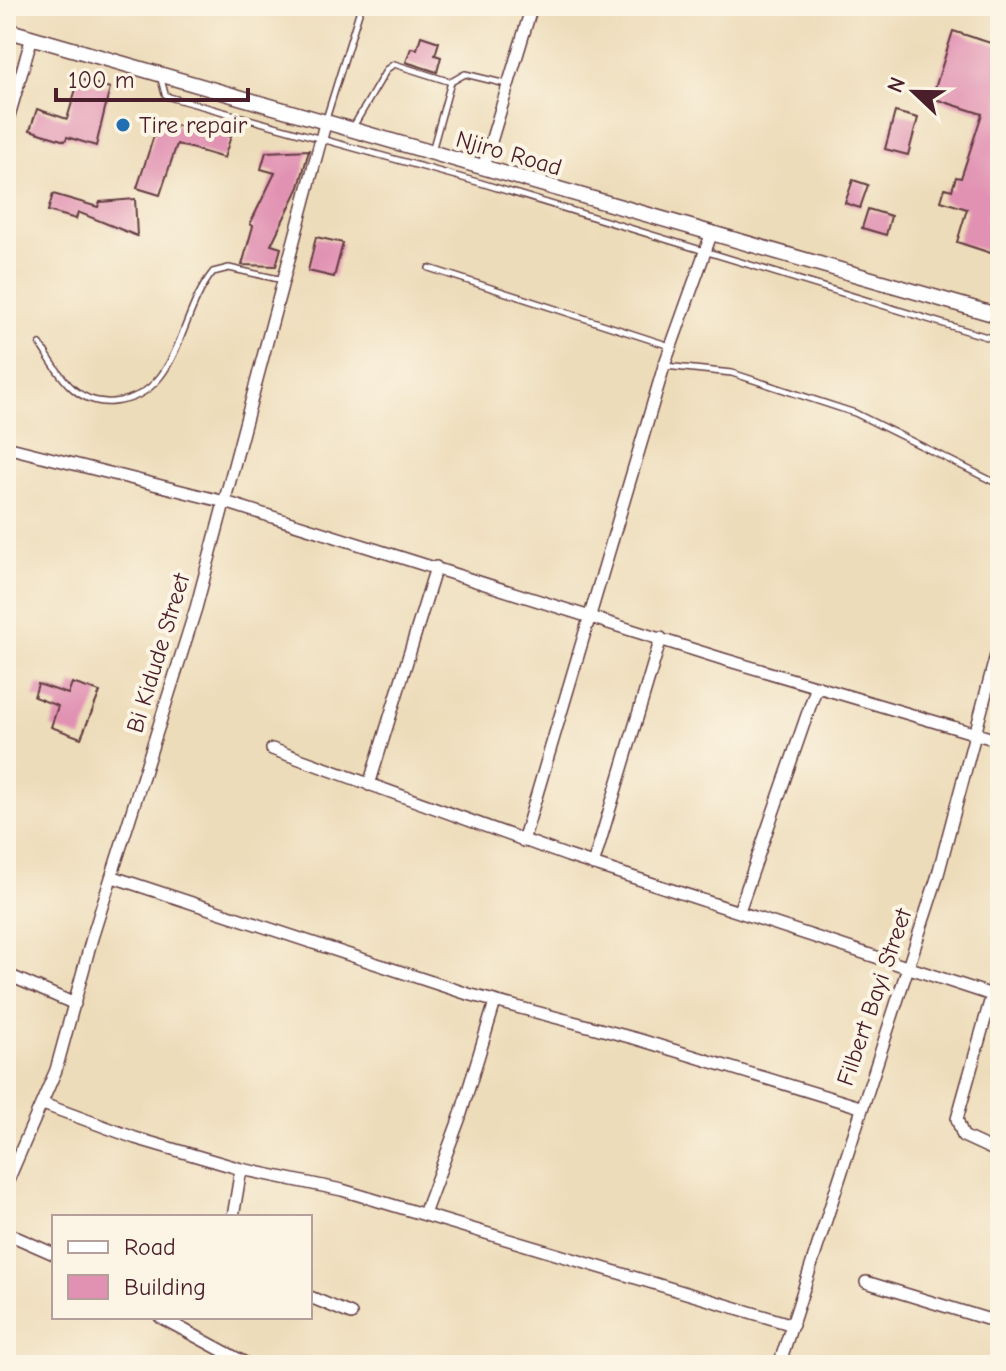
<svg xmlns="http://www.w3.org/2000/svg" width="1006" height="1371" font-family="'Comic Neue',sans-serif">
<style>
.building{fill:#e192b2}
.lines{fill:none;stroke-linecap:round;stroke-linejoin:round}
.service-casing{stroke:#623b40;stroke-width:8}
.minor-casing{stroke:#623b40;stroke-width:14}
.tertiary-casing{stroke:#623b40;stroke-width:17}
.service{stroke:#fff;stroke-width:5}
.minor{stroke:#fff;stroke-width:11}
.tertiary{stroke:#fff;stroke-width:14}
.poi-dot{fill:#1f6fb2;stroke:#fcf5e5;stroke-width:3}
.labels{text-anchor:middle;stroke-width:8;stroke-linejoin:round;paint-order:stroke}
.poi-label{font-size:24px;fill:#4a1f2b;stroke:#fcf5e5;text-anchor:start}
.street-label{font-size:24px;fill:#4a1f2b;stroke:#fcf5e5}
</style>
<rect width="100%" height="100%" fill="#fcf5e5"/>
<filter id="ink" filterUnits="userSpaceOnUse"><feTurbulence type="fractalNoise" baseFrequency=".0125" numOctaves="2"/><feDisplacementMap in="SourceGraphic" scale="16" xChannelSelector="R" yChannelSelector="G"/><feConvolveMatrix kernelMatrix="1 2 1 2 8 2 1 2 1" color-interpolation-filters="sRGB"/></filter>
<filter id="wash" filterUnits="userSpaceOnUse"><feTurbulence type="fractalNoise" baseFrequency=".006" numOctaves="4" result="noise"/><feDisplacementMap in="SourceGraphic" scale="32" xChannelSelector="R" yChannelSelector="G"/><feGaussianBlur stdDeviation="1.8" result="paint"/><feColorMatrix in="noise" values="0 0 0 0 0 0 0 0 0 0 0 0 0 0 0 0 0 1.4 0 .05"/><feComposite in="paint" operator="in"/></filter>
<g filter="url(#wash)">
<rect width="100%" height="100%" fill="#eddcb9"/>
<g id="blocks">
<path class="building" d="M953,31l47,15v150l-4,11 4,1v48l-43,-14 10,-33 -26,-8 4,-13 7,2 4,-13 5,1 21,-64 -50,-16z
M421,36l18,6 -4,13 6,2 -4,15 -31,-10 5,-14 6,1z
M79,79l31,9 -14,58 -29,-9 -2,4 -35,-11 7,-21 30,10z
M895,112l23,6 -10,37 -23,-6z
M159,120l36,11 2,-5 34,10 -7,22 -47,-14 -17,51 -23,-7z
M309,150l-10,37 -28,58 10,3 -5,18 -34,-1 11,-39 -3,-2 25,-51 -14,-4 5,-17z
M853,180l15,5 -8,23 -15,-5z
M53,194l45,13 2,-5 35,-3 2,37 -59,-24 -2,7 -28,-8z
M868,209l23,7 -5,19 -24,-7z
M316,237l27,6 -9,34 -26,-6z
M72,683l28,9 -19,46 -30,-11 7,-21 -24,-9 4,-13 30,10z"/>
</g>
</g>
<g filter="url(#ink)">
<use href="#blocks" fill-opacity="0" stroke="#623b40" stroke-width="2"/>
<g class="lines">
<defs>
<path id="service" d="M975,6l25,7
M161,79l4,15 4,3 312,86 519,158
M326,119l35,-113
M353,127l34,-58 7,-5 57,18
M432,151l19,-69 14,-8 41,10
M429,268l241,78
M40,344c18,28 34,61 73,58 68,-6 64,-86 100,-130l16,-4 54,12
M665,366l67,7 123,40 145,72"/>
<path id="minor" d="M6,126l26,-89
M483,168l49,-162
M6,447l219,55 498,157 277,82
M272,749l296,107 424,139
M369,785l67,-218
M523,841l141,-475 47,-131
M593,865l68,-227
M113,877l355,117 169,45 223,68
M739,911l78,-225
M1000,966l-43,153 6,17 37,17
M6,974l69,30
M43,1104l92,34 106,31 101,21 451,135
M6,1185l50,-115 36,-132 104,-330 129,-484
M424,1214l36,-97 35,-115
M233,1217l8,-48
M6,1233l48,21
M866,1282l134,41
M310,1297l41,17
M160,1317l89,48
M779,1365l158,-487 63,-238"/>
<path id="tertiary" d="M6,30l994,286"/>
</defs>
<use href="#service" class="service-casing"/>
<use href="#minor" class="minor-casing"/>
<use href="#tertiary" class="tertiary-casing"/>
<use href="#service" class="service"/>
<use href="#minor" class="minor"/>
<use href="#tertiary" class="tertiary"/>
</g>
</g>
<circle class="poi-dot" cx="123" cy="125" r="8"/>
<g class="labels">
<g class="poi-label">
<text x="139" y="133">Tire repair</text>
</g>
<g class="street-label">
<text transform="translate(509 153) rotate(16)" y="8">Njiro Road</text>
<text transform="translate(158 653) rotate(-73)" y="8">Bi Kidude Street</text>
<text transform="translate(874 997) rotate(-71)" y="8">Filbert Bayi Street</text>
</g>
</g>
<rect width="1006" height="1371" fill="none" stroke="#fcf5e5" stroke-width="32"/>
<rect x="52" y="1215" width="260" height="104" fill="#fcf5e5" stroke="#b59f9b" stroke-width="2"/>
<rect x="68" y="1241" width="40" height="12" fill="#ffffff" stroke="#b59f9b" stroke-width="2"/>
<text x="124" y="1255" font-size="24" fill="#4a1f2b">Road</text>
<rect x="68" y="1275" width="40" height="24" fill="#e192b2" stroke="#b59f9b" stroke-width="2"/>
<text x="124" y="1295" font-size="24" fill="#4a1f2b">Building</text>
<g transform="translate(914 92) rotate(292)" stroke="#fcf5e5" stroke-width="6" paint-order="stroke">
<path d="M0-6L14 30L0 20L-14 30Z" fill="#4a1f2b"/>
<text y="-12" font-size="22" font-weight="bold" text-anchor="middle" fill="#4a1f2b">N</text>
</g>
<path d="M56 88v12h192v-12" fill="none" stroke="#4a1f2b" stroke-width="4"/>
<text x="68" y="88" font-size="24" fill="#4a1f2b" stroke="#fcf5e5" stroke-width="6" paint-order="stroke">100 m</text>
</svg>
